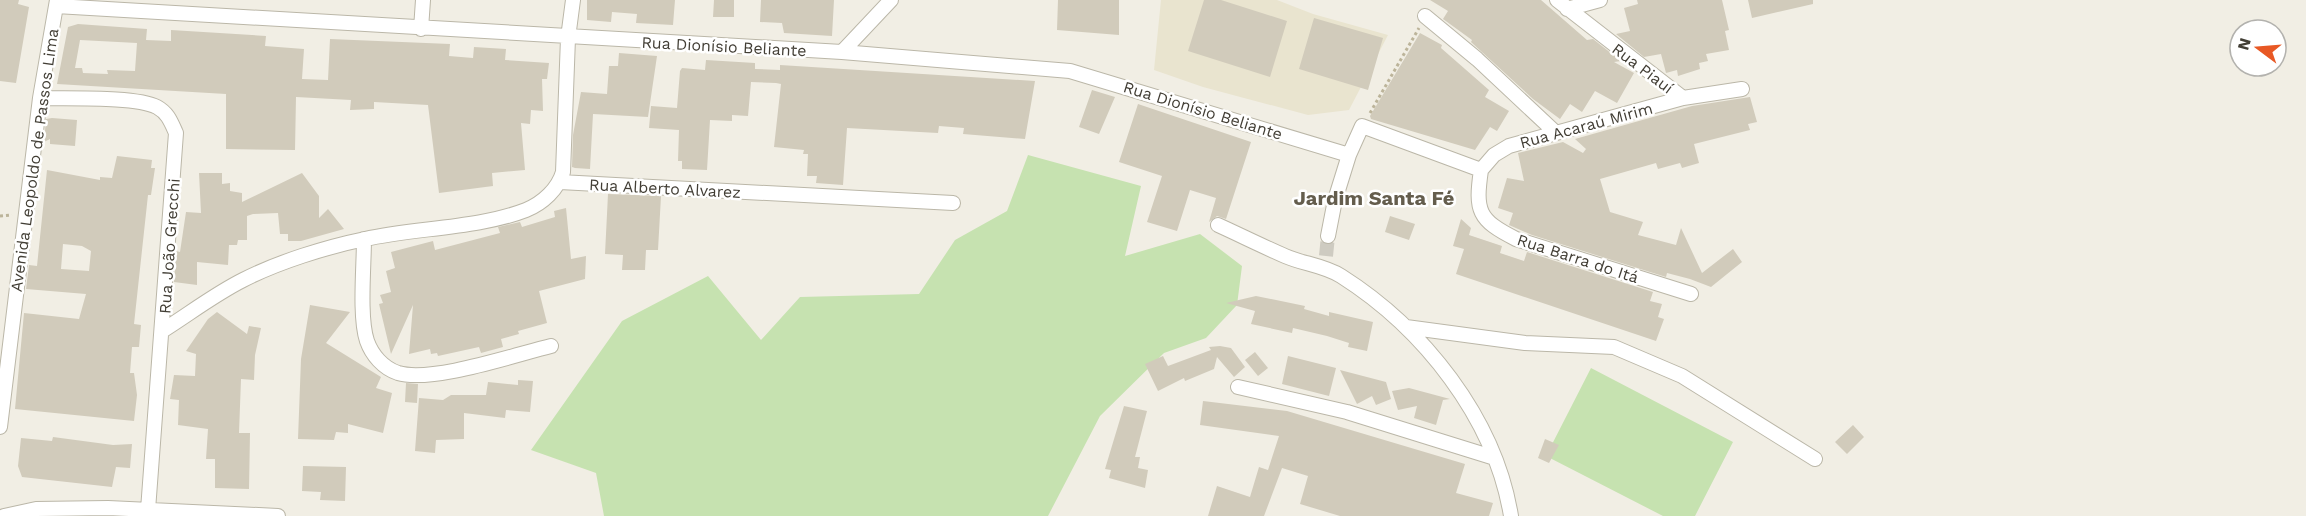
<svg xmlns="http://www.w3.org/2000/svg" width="2306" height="516" font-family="'Work Sans',sans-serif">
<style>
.education{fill:#e9e4cf}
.green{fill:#c6e2b0}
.building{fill:#d1cbbb;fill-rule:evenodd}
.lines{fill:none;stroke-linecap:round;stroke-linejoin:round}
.street-tunnel{stroke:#cecbc1;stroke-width:14;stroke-dasharray:14 7;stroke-linecap:butt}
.street-casing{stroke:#bbb7a8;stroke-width:16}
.path{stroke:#bcb49a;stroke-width:3;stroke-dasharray:3 3;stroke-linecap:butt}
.street{stroke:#fff;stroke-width:14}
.labels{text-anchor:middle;stroke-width:5;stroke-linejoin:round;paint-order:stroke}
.street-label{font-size:16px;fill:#423e35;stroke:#fff}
.quarter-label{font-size:20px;font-weight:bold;fill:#645d4d;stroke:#fff}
</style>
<rect width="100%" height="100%" fill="#f1eee4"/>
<path class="education" d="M1161,0h116l36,14 75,21 -39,75 -41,5 -105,-28 -49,-17z"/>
<path class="green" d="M1028,155l113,31 -16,70 75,-22 42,32 -5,39 -31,33 -42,15 -64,63 -52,100h-444l-8,-43 -65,-23 91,-129 86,-45 53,64 39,-43 119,-3 36,-54 52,-29z
M1591,368l142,74 -38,74h-32l-117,-60z"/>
<path class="building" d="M0,0h19l-1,4 11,3 -13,76 -16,-2z
M587,0h88l-2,25 -37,-2 1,-9 -25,-2 -1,10 -24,-2z
M714,0h20v17h-21z
M761,0h73l-2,36 -48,-3 -2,-10 -22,-1z
M1058,0h61v35l-62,-5z
M1204,0h17l66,21 -17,56 -82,-26z
M1430,0h111l46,40 6,-1 28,22 -7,1 20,11 -17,30 -22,-12 -13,21 -12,-8 -10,15 -27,-20 -62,-57 1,-2 -29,-21 5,-8z
M1637,0h85l7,30 -4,1 4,19 -23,4 2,7 -9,2 1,6 -22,7 -1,-6 -11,3 -5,-19 -17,3 -28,-23 14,-3 -6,-23 14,-4z
M1748,0h65v4l-61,14z
M1314,18l69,20 -15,52 -69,-21z
M78,24l69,5 -1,11 25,1v-11l95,6 -1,10 39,3 -2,30 26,1 2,-41 120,5 -1,12 24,2 1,-11 32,2 -1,11 44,3 -2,16h-5l1,32 -12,-1 -1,14 -9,-1 4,47 -33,3 1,13 -54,7 -11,-88 -54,-3v7l-24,1 1,-10 -55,-3 -1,53 -69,-1v-55l-169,-10 11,-57zM80,40l57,3 -2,28 -28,-1 1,4 -25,-1 -1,-5h-7z
M1420,33l22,12 -1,3 48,42 -4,7 24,14 -12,20 -7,-4 -15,23 -104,-31 -1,-3z
M619,53l38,3 -9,61 -55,-3 -3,55 -15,-1 -3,-1 1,-32 8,-43 26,2 2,-28h9z
M706,60l49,3v6l25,1v-5l255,16 -10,58 -62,-5 1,-6 -25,-2 -1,7 -91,-5 -4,57 -27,-2 1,-7h-10l1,-22h-5l1,-4 -30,-3 7,-63 -5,-1 -25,-1 -3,34 -16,-1v6l-22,-1 -3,50 -25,-1v-8h-4l1,-31 -30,-2 2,-22 26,2 3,-37 2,-3 23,2z
M1092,90l23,7 -16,37 -20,-7z
M1750,97l7,25 -9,2 2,6 -56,14 5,19 -17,5 -2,-5 -22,6 -2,-6 -56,16 10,33 33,10 -5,13 38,10 5,-17 21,45 31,-24 9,13 -31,25 -21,-8 -23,-6 -1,4 -134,-42 -23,-10 4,-12 -15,-5 9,-30 17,3 -6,-28 45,-11 20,11 3,-4 -11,-10 117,-33z
M1138,104l113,38 -25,77 -9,-3 -8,6 7,-24 -26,-8 -13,41 -30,-9 15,-46 -43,-14z
M52,118l25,2 -2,26 -25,-2v-5l-6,3 2,-23z
M117,156l35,4 -1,8h4l-4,27h-3l-14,129 7,1 -2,22h-7l-2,26h4l3,22 -3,26 -119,-12 9,-96 55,6 7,-25 -60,-5 3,-24 8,1 10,-96 53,10v-3l12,1zM63,244l19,2 9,5 -2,20 -28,-2z
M199,173h23v11l8,-1v8l12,2v9l60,-29 17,23v22l9,-9 16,20 -43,12h-13v-7h-8l-2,-21 -25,1 -6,2v24h-9l-1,5h-8l-1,20 -31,-3v23l-23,-3 2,-31 4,1 6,-40 15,1z
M608,194l53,2 -3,54h-12l-1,20h-23l1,-15 -18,-1z
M566,208l5,51 15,-3 -1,23 -46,12 8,32 -29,8 1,3 -18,5 2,8 -22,6 -2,-6 -41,9 -1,-3 -6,1 -1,-5 -21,5 4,-49 -22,49 -12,-50 4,-1 -3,-8 11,-3 -5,-21 9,-3 -4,-16 42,-11 2,9 65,-17 -2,-6 22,-5 2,5 33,-10 -1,-6z
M1390,216l25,8 -6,16 -24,-8z
M1461,219l10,9 -2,7 33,11 -2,7 24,8 3,-9 126,40 -3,9 12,3 -4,13 6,2 -8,22 -200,-67 8,-25 -11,-3z
M1256,296l49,10 -1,3 25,7v-4l44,10 -6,29 -19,-4 1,-4 -22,-7 -34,-8 -1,5 -41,-9 4,-13 -29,-8z
M310,305l40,7 -24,31 55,34 -5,11 16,5 -9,40 -35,-9v9l-12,-1 -2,8 -36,-1 3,-80z
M217,312l30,22 2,-8 12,2 -6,27 -1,25 -13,-1 -2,54h11l-1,56 -34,-1v-29h-9l2,-30 -30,-4 1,-25 -9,-1 4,-24 21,1 1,-22 -10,-3 22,-32z
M1220,346l11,2 14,19 -11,10 -17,-20 -3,12 -29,12 -1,-3 -26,13 -13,-27 18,-8 5,10 43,-16 -2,-3z
M1255,352l13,16 -10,8 -13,-16z
M1288,356l48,12 -7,28 -47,-12z
M1340,370l46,12 5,17 -15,6 -4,-9 -15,8z
M518,380l15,1 -3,31 -24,-2 -1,8 -41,-5v26l-28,1 -1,13 -20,-2 4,-53 24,2 8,-5h35l2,-13 30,3z
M406,383l12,1 -1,19 -12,-1z
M1409,388l41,11 -7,1 -7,25 -22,-7 3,-12 -19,4 -6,-19z
M1203,401l84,10 178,53 -9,29 37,10 -4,13h-149l-40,-12 8,-28 -26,-8 -18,48h-56l9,-30 33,11 9,-30 9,3 11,-34 -79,-11z
M1124,406l23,5 -12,46h5l-2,11 10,2 -3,18 -36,-10 2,-8 -6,-1z
M1853,425l11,12 -17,17 -12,-12z
M53,437l60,8 19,-1 -2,24 -14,-1 -4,20 -90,-10 -4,-11 3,-28 31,3z
M1545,439l14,6 -10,18 -11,-5z
M303,466l43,1 -1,34 -25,-1 1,-8 -19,-1z"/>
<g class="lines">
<path class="street-tunnel" d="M1326,256l2,-20"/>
<defs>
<path id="street" d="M1557,0l126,98
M56,6l786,46 228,19 279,84 13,-29 119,44
M1567,9l33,-9
M1425,16l52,43 78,73
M421,29l2,-29
M842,52l49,-52
M40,98c27,1 96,-2 117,9 11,6 14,15 19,26l-28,377
M1481,170l13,-15 15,-9 174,-48 59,-9
M1481,170c-6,41 -3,50 35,69l175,55
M560,182l393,21
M1218,225c22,10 44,21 67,31 18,8 38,9 56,20 82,52 154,142 170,240
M1328,236l7,-36 14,-45
M364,239c0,27 -5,78 3,102 5,14 16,27 31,32 34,10 116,-18 153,-27
M1406,327l119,16 89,4 68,29 133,83
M162,331c27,-17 53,-37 81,-51 35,-18 83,-33 122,-41 49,-11 115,-11 161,-29 17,-7 32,-21 37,-38l5,-134 5,-38
M1238,387l109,25 148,46
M0,427l40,-329 17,-98
M4,516l32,-7 72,-1 170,8"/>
</defs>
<use href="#street" class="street-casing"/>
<path class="path" d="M1370,113l49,-85
M0,216l12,-1"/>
<use href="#street" class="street"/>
</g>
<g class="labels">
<g class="street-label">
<text transform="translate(724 46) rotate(3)" y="6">Rua Dionísio Beliante</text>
<text transform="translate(1643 68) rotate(37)" y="6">Rua Piauí</text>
<text transform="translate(1203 110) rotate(17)" y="6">Rua Dionísio Beliante</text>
<text transform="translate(1586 125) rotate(-15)" y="6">Rua Acaraú Mirim</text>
<text transform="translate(34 160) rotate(-82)" y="6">Avenida Leopoldo de Passos Lima</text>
<text transform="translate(665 188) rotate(3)" y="6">Rua Alberto Alvarez</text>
<text transform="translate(169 246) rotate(-86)" y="6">Rua João Grecchi</text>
<text transform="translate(1578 258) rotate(18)" y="6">Rua Barra do Itá</text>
</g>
<g class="quarter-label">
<text x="1374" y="205">Jardim Santa Fé</text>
</g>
</g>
<g transform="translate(2258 48) rotate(286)"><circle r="28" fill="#ffffff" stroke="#b3b2ae" stroke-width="1.5"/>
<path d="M0-4.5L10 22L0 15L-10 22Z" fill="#e85824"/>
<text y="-9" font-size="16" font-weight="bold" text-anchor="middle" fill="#423e35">N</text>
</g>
</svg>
